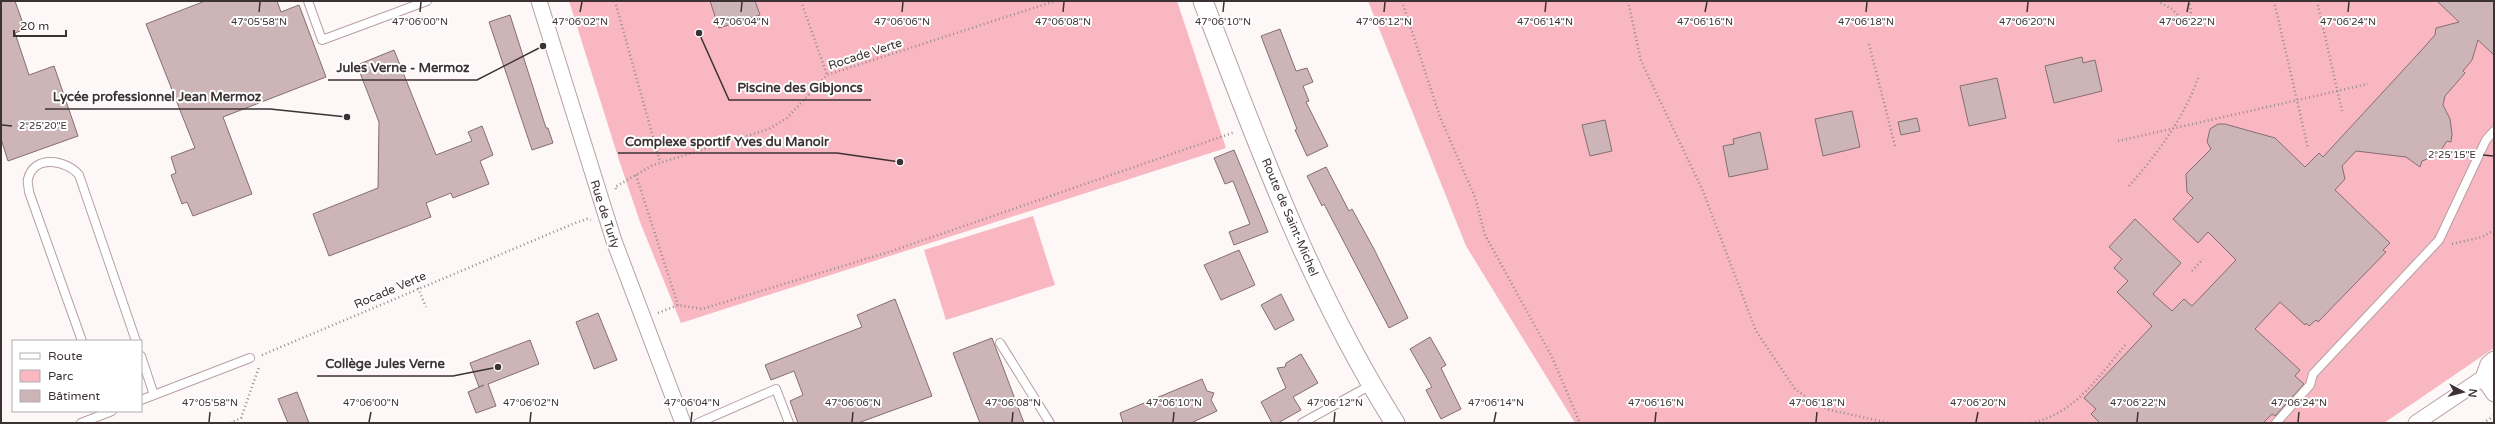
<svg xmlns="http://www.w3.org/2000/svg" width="2495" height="424" font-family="'Varela Round',sans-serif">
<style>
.green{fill:#f8b7c1}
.building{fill:#cdb4b7;stroke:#846e71}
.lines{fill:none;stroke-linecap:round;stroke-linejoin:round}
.service-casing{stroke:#b79fa2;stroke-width:10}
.minor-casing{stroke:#b79fa2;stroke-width:17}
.tertiary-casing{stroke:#b79fa2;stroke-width:21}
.path{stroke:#948c8e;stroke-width:2.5;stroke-dasharray:1 3;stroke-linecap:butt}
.service{stroke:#fff;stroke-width:8}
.minor{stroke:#fff;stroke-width:15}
.tertiary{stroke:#fff;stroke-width:19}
.ticks{fill:none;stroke:#3c3234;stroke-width:1.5}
.labels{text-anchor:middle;stroke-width:4;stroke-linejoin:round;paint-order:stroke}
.street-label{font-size:12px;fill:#3c3234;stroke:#fff}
.ticks-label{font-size:10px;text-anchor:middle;fill:#3c3234;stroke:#fff;stroke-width:4;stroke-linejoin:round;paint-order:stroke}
.leader{fill:none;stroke:#3c3234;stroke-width:1.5}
.callout-dot{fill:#3c3234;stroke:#fff;stroke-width:1.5}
.callout-label{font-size:13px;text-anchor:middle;font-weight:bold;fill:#3c3234;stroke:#fff;stroke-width:4;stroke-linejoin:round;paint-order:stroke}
</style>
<rect width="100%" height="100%" fill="#fdf7f8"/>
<path class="green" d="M569,1h608l49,147 -545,175 -41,-101 -21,-62z
M1368,1h1126v347l-110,75h-809l-109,-177z
M1033,216l22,69 -109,35 -22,-70z"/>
<path class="building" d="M1,1h14l10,28 -10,4 14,42 25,-9 24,70 -70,25 -7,-22z
M205,1h72l4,11 18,-7 27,72 -103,40 29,77 -59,22 -6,-14 -5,2 -11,-29 5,-2 -5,-16 24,-9 -49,-124z
M710,1h45l5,14 -41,13z
M2437,1h57v54l-16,-15 -6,20 -9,11 2,2 -20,23 -2,9 7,14 2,15 -1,8 -4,-1 -9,14 -16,6 -2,6 -14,-10 -50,-6 -14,15 3,13 -10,11 55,53 -7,7 3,2 -68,70 -2,-2 -7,6 -3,-3 -1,2 -25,-23 -25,27 45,41 -5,6 9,8 -29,32 -3,-2 -9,9h-163l-9,-9 5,-5 -12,-11 68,-72 -35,-34 11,-11 -14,-13 8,-9 -13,-12 26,-28 46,44 -28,31 19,17 12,-12 8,7 44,-46 -28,-28 -10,11 -25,-24 20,-21 -6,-6 -1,-18 25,-25 -4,-7 3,-13 8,-5h7l50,14 30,29 14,-14 4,4 96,-104 16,-18 1,-7 23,-6z
M510,15l36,113h2l5,15 -21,7 -43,-128z
M1280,29l16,42 11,-3 6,14 -10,4 6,15 -3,1 22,44 -21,10 -12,-26 2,-1 -36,-93z
M394,50l42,105 36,-14 -4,-9 14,-6 11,29 -13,6 9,23 -36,14 -2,-5 -25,10 5,14 -102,39 -16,-42 65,-26 1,-66 -22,-57z
M2082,57l1,6 12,-3 7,31 -48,12 -9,-37z
M1997,78l9,40 -37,8 -9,-40z
M1852,111l8,36 -37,9 -8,-37z
M1917,118l3,13 -19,4 -3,-13z
M1605,120l7,31 -22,5 -8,-31z
M1760,132l8,37 -39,8 -6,-31 11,-2 -1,-5z
M1234,150l34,82 -34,13 -5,-13 21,-8 -17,-43 -8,3 -11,-26z
M1326,167l23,44 3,-2 22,40 34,69 -19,10 -65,-124 -2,2 -15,-30z
M1239,250l16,35 -34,15 -17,-35z
M1281,294l13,26 -19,10 -14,-25z
M895,299l37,97 -74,27h-60l-8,-22 13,-6 -9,-24 -23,9 -6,-15 97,-38 -5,-12z
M598,313l19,47 -23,9 -18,-47z
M1430,337l16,28 -5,3 20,41 -20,10 -15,-29 6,-3 -22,-38z
M992,338l32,85h-44l-27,-70z
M530,340l9,24 -51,20 8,22 -20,7 -8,-21 16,-7 -5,2 -9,-24z
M1301,354l17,29 -25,14 8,13 -23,13h-6l-11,-21 25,-14 -9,-20 8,-1 1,-4z
M1202,379l5,12 7,2 -3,7 6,11 -26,12h-68l-3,-10z
M297,392l12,31h-21l-10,-24z"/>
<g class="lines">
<defs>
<path id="service" d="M308,1l14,39 105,-39
M82,341l-53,-149c0,-4 -2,-9 -1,-13 6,-25 39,-19 51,-4l57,166
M1000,343l50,80
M141,356l13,39
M141,400l109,-42
M81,423l31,-12
M698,423l78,-34 13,34
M1302,423l69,-38
M2276,423l34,-38 3,-11 126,-134 47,-100 8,-9"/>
<path id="minor" d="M539,1l75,240 69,182
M2483,378l5,-14 6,-5
M2483,378l11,16
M2416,423l67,-45 11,-3"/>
<path id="tertiary" d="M1203,1c55,144 109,291 192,422"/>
</defs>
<use href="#service" class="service-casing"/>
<use href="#minor" class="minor-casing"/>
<use href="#tertiary" class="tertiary-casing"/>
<path class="path" d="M615,1l45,161
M801,1l26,74
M1402,1l38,116 35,80 10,38 67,122 28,66
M1628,1l13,60 62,130 53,140 39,58 18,13 17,8 59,13
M2157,1l15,8 17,17
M2274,1l34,147
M2317,1l25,110
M2189,25l2,-14 -2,-10
M1869,44l26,102
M2118,141l250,-57
M636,175l42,130
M2129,186c29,-33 56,-69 70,-111
M616,189l-1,-2 38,-22 116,-36 18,-11 40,-43 228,-74
M2452,244l30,-7 12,-7
M2192,271l11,-12
M418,288l8,19
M658,313l20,-8 24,4 190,-58 343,-119
M262,355l313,-132 12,-4 4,1
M230,423l11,-5 18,-51
M1928,423h17
M2031,423c44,-9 68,-47 95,-79
M2483,423l11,-7"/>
<use href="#service" class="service"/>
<use href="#minor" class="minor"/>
<use href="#tertiary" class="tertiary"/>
</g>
<path class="ticks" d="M259,12l1,-10M420,12l1,-10M580,12l2,-10M741,12l1,-10M902,12l1,-10M1063,12l1,-10M1223,12l1,-10M1384,12l1,-10M1545,12l1,-10M1705,12l2,-10M1866,12l1,-10M2027,12l1,-10M2187,12l2,-10M2348,12l1,-10M2,125l10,1M2483,155l10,1M209,422l1,-10M369,422l2,-10M530,422l1,-10M691,422l1,-10M852,422l1,-10M1012,422l1,-10M1173,422l1,-10M1334,422l1,-10M1494,422l2,-10M1655,422l1,-10M1816,422l1,-10M1976,422l2,-10M2137,422l1,-10M2298,422l1,-10"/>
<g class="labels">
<g class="street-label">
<text transform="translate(865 54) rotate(-18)" y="4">Rocade Verte</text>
<text transform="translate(605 214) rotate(72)" y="4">Rue de Turly</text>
<text transform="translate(1290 217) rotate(67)" y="4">Route de Saint-Michel</text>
<text transform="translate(390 290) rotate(-23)" y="4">Rocade Verte</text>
</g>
</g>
<g class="ticks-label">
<text x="259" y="25">47°05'58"N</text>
<text x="420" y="25">47°06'00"N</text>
<text x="580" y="25">47°06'02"N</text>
<text x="741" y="25">47°06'04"N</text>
<text x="902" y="25">47°06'06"N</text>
<text x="1063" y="25">47°06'08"N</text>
<text x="1223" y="25">47°06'10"N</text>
<text x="1384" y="25">47°06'12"N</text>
<text x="1545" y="25">47°06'14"N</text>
<text x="1705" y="25">47°06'16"N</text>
<text x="1866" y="25">47°06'18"N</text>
<text x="2027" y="25">47°06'20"N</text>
<text x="2187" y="25">47°06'22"N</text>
<text x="2348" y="25">47°06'24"N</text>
<text x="43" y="129">2°25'20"E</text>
<text x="2452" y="158">2°25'15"E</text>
<text x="210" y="406">47°05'58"N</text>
<text x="371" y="406">47°06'00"N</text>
<text x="531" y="406">47°06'02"N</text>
<text x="692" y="406">47°06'04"N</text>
<text x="853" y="406">47°06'06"N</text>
<text x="1013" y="406">47°06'08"N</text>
<text x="1174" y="406">47°06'10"N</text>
<text x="1335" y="406">47°06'12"N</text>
<text x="1496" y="406">47°06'14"N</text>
<text x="1656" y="406">47°06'16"N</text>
<text x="1817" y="406">47°06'18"N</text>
<text x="1978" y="406">47°06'20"N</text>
<text x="2138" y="406">47°06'22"N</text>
<text x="2299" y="406">47°06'24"N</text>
</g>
<path class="leader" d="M543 46L477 80H328M699 33L729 100H871M347 117L270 109H45M900 162L837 153H618M498 367L453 376H317"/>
<g class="callout-dot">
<circle cx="543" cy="46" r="4"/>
<circle cx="699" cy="33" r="4"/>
<circle cx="347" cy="117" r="4"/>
<circle cx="900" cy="162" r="4"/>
<circle cx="498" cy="367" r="4"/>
</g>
<g class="callout-label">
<text x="403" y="72">Jules Verne - Mermoz</text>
<text x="800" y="92">Piscine des Gibjoncs</text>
<text x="157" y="101">Lycée professionnel Jean Mermoz</text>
<text x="727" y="146">Complexe sportif Yves du Manoir</text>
<text x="385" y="368">Collège Jules Verne</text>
</g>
<rect width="2495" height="424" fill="none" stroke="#3c3234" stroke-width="4"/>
<rect x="12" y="340" width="130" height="72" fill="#ffffff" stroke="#b1adae"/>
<rect x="20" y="353" width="20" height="6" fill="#ffffff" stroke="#b1adae"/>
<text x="48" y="360" font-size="12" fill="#3c3234">Route</text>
<rect x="20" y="370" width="20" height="12" fill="#f8b7c1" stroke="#b1adae"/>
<text x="48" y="380" font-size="12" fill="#3c3234">Parc</text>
<rect x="20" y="390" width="20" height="12" fill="#cdb4b7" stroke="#b1adae"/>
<text x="48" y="400" font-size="12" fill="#3c3234">Bâtiment</text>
<g transform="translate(2463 392) rotate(97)" stroke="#ffffff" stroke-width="3" paint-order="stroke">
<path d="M0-3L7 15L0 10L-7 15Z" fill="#3c3234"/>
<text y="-6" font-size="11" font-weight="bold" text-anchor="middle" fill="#3c3234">N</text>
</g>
<path d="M14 30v6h52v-6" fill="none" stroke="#3c3234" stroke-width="2"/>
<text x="20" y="30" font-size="12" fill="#3c3234" stroke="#ffffff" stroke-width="3" paint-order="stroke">20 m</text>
</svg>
